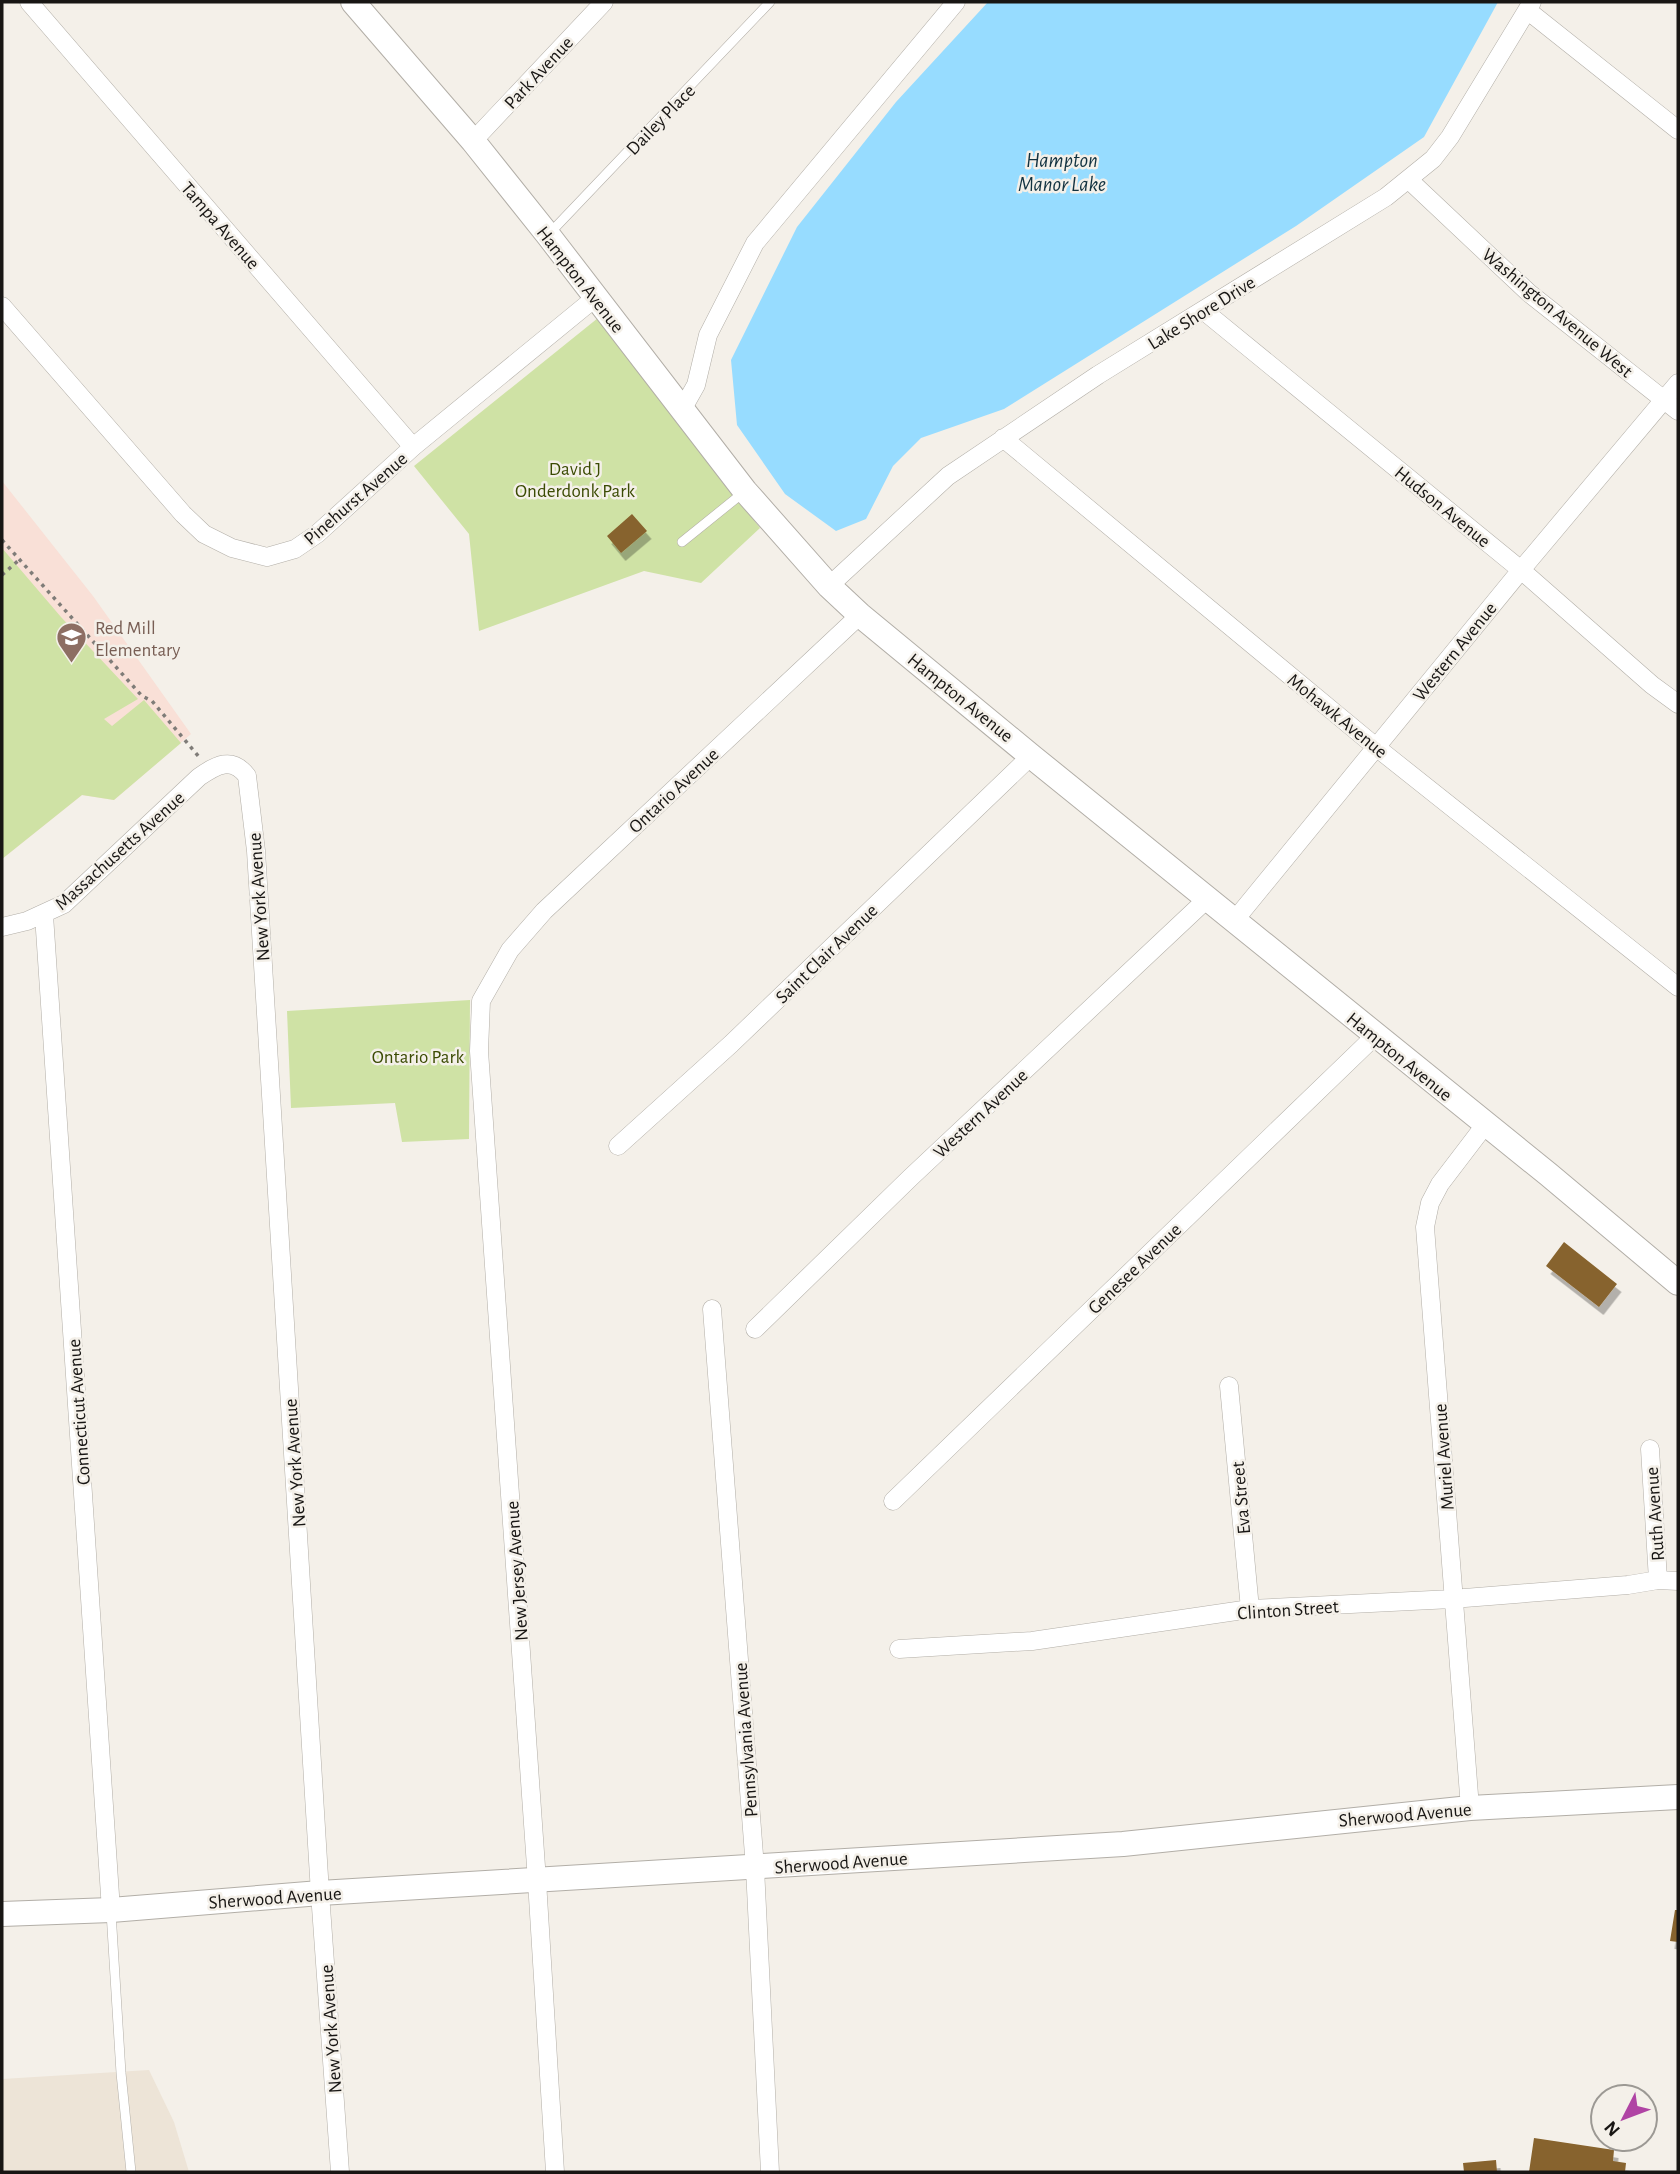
<svg xmlns="http://www.w3.org/2000/svg" width="1680" height="2174" font-family="'Alegreya Sans',sans-serif">
<style>
.built{fill:#ede4d7}
.education{fill:#f9e0d7}
.green{fill:#cfe2a5}
.water{fill:#97dcff}
.building{fill:#87632d;filter:url(#shadow)}
.lines{fill:none;stroke-linecap:round;stroke-linejoin:round}
.lane-casing{stroke:#b2aea7;stroke-width:10}
.street-casing{stroke:#b2aea7;stroke-width:19}
.secondary-casing{stroke:#b2aea7;stroke-width:26}
.path{stroke:#7f7c78;stroke-width:3.5;stroke-dasharray:3.5 5;stroke-linecap:butt}
.lane{stroke:#fff;stroke-width:9}
.street{stroke:#fff;stroke-width:18}
.secondary{stroke:#fff;stroke-width:24}
.labels{text-anchor:middle;stroke-width:5;stroke-linejoin:round;paint-order:stroke}
.street-label{font-size:19px;fill:#181614;stroke:#f4f0e9}
.park-label{font-size:19px;fill:#3b4b03;stroke:#f4f0e9}
.education-label{font-size:19px;fill:#785e54;stroke:#f4f0e9;text-anchor:start}
.water-label{font-size:21px;font-style:italic;fill:#123240;stroke:#f4f0e9}
</style>
<defs>
<filter id="shadow"><feDropShadow dx="4.5" dy="8" stdDeviation="0" flood-color="#0004"/></filter>
</defs>
<rect width="100%" height="100%" fill="#f4f0e9"/>
<path class="built" d="M149,2070l25,52 15,50h-187v-93z"/>
<path class="education" d="M2,481l91,115 98,138 -77,66 -32,-5 -80,64z"/>
<path class="green" d="M598,318l162,210 -59,55 -57,-12 -165,60 -10,-97 -55,-68z
M2,548l59,69 77,82 -34,20 8,7 32,-26 37,43 -67,57 -32,-5 -80,64z
M470,1000l-1,139 -67,3 -7,-39 -104,5 -4,-97z"/>
<path class="water" d="M988,2h510l-74,135 -128,89 -292,183 -83,29 -28,28 -27,53 -30,12 -51,-37 -48,-69 -6,-65 66,-133 99,-125z"/>
<path class="building" d="M632,514l15,17 -26,22 -14,-17z
M1564,1242l53,42 -18,23 -53,-41z
M1675,1910h3v32l-8,-1z
M1534,2138l80,12 -1,11 13,2 -1,9h-96z
M1496,2160l1,12h-33l-1,-9z"/>
<g class="lines">
<defs>
<path id="lane" d="M549,234l221,-232
M682,542l62,-50
M111,1912l10,161 10,99"/>
<path id="street" d="M29,2l384,445
M1527,10l151,120
M473,141l131,-139
M1409,180l120,113 149,118
M2,306l181,208 21,20 28,14 35,9 28,-8 22,-15 96,-87 182,-149
M1204,311l317,259 131,115 26,19
M683,408l13,-23 12,-50 47,-92 201,-241
M1003,438l373,309 302,240
M829,586l119,-110 150,-101 288,-178 47,-38 17,-22 82,-135
M44,915l67,995
M1234,921l287,-351 157,-187
M2,927l25,-6 37,-17 135,-127c17,-12 33,-21 48,-1l9,75 64,1042 20,279
M618,1146l113,-102 300,-288
M712,1309l43,559 15,304
M755,1329l155,-151 297,-279
M1229,1386l21,223
M1650,1449l8,131
M893,1501l482,-465
M899,1649l133,-8 218,-32 202,-10 176,-14 30,-5 20,1
M1470,1808c-16,-194 -29,-387 -45,-581l5,-24 10,-19 45,-59
M555,2172l-18,-291 -58,-830 2,-50 29,-51 34,-39 316,-296"/>
<path id="secondary" d="M353,2l120,139 75,94 197,256 84,95 31,29 171,141 517,418 130,109
M2,1914l109,-4 209,-17 803,-49 347,-36 208,-11"/>
</defs>
<use href="#lane" class="lane-casing"/>
<use href="#street" class="street-casing"/>
<use href="#secondary" class="secondary-casing"/>
<path class="path" d="M2,540l140,156 10,5 47,56
M2,575l17,-15"/>
<use href="#lane" class="lane"/>
<use href="#street" class="street"/>
<use href="#secondary" class="secondary"/>
</g>
<defs>
<symbol id="school-pin" viewBox="-11 -11 22 30"><path d="M0 17L-7.5 6A9.5 9.5 0 1 1 7.5 6Z" fill="#8d6e63" stroke="#f4f0e9"/><path d="M0-5L7-2L0 1L-7-2ZM-4 1L0 2.5L4 1V4Q0 6-4 4Z" fill="#fff"/></symbol>
</defs>
<g fill-rule="evenodd">
<use href="#school-pin" x="54" y="620" width="35" height="47"/>
</g>
<g class="labels">
<g class="street-label">
<text transform="translate(538 72) rotate(-47)" y="7">Park Avenue</text>
<text transform="translate(660 119) rotate(-46)" y="7">Dailey Place</text>
<text transform="translate(221 225) rotate(49)" y="7">Tampa Avenue</text>
<text transform="translate(581 279) rotate(52)" y="7">Hampton Avenue</text>
<text transform="translate(1201 312) rotate(-32)" y="7">Lake Shore Drive</text>
<text transform="translate(1558 312) rotate(40)" y="7">Washington Avenue West</text>
<text transform="translate(355 498) rotate(-41)" y="7">Pinehurst Avenue</text>
<text transform="translate(1443 506) rotate(39)" y="7">Hudson Avenue</text>
<text transform="translate(1454 651) rotate(-51)" y="7">Western Avenue</text>
<text transform="translate(961 697) rotate(39)" y="7">Hampton Avenue</text>
<text transform="translate(1338 715) rotate(39)" y="7">Mohawk Avenue</text>
<text transform="translate(673 790) rotate(-43)" y="7">Ontario Avenue</text>
<text transform="translate(119 850) rotate(-42)" y="7">Massachusetts Avenue</text>
<text transform="translate(258 897) rotate(-94)" y="7">New York Avenue</text>
<text transform="translate(826 953) rotate(-44)" y="7">Saint Clair Avenue</text>
<text transform="translate(1400 1056) rotate(39)" y="7">Hampton Avenue</text>
<text transform="translate(980 1113) rotate(-43)" y="7">Western Avenue</text>
<text transform="translate(1134 1268) rotate(-44)" y="7">Genesee Avenue</text>
<text transform="translate(78 1412) rotate(-94)" y="7">Connecticut Avenue</text>
<text transform="translate(1443 1457) rotate(-94)" y="7">Muriel Avenue</text>
<text transform="translate(294 1463) rotate(-94)" y="7">New York Avenue</text>
<text transform="translate(1240 1498) rotate(-95)" y="7">Eva Street</text>
<text transform="translate(1654 1514) rotate(-94)" y="7">Ruth Avenue</text>
<text transform="translate(516 1571) rotate(-94)" y="7">New Jersey Avenue</text>
<text transform="translate(1288 1609) rotate(-4)" y="7">Clinton Street</text>
<text transform="translate(745 1740) rotate(-94)" y="7">Pennsylvania Avenue</text>
<text transform="translate(1405 1814) rotate(-5)" y="7">Sherwood Avenue</text>
<text transform="translate(841 1862) rotate(-4)" y="7">Sherwood Avenue</text>
<text transform="translate(275 1897) rotate(-4)" y="7">Sherwood Avenue</text>
<text transform="translate(330 2029) rotate(-94)" y="7">New York Avenue</text>
</g>
<g class="park-label">
<text x="575" y="475">David J<tspan x="575" dy="22">Onderdonk Park</tspan></text>
<text x="418" y="1063">Ontario Park</text>
</g>
<g class="education-label">
<text x="95" y="634">Red Mill<tspan x="95" dy="22">Elementary</tspan></text>
</g>
<g class="water-label">
<text x="1062" y="167">Hampton<tspan x="1062" dy="24">Manor Lake</tspan></text>
</g>
</g>
<rect width="1680" height="2174" fill="none" stroke="#181614" stroke-width="7"/>
<g transform="translate(1624 2118) rotate(228)"><circle r="33" fill="#f4f0e9" stroke="#9c9994" stroke-width="2"/>
<path d="M0-5L12 26L0 18L-12 26Z" fill="#b044a4"/>
<text y="-10" font-size="19" font-weight="bold" text-anchor="middle" fill="#181614">N</text>
</g>
</svg>
